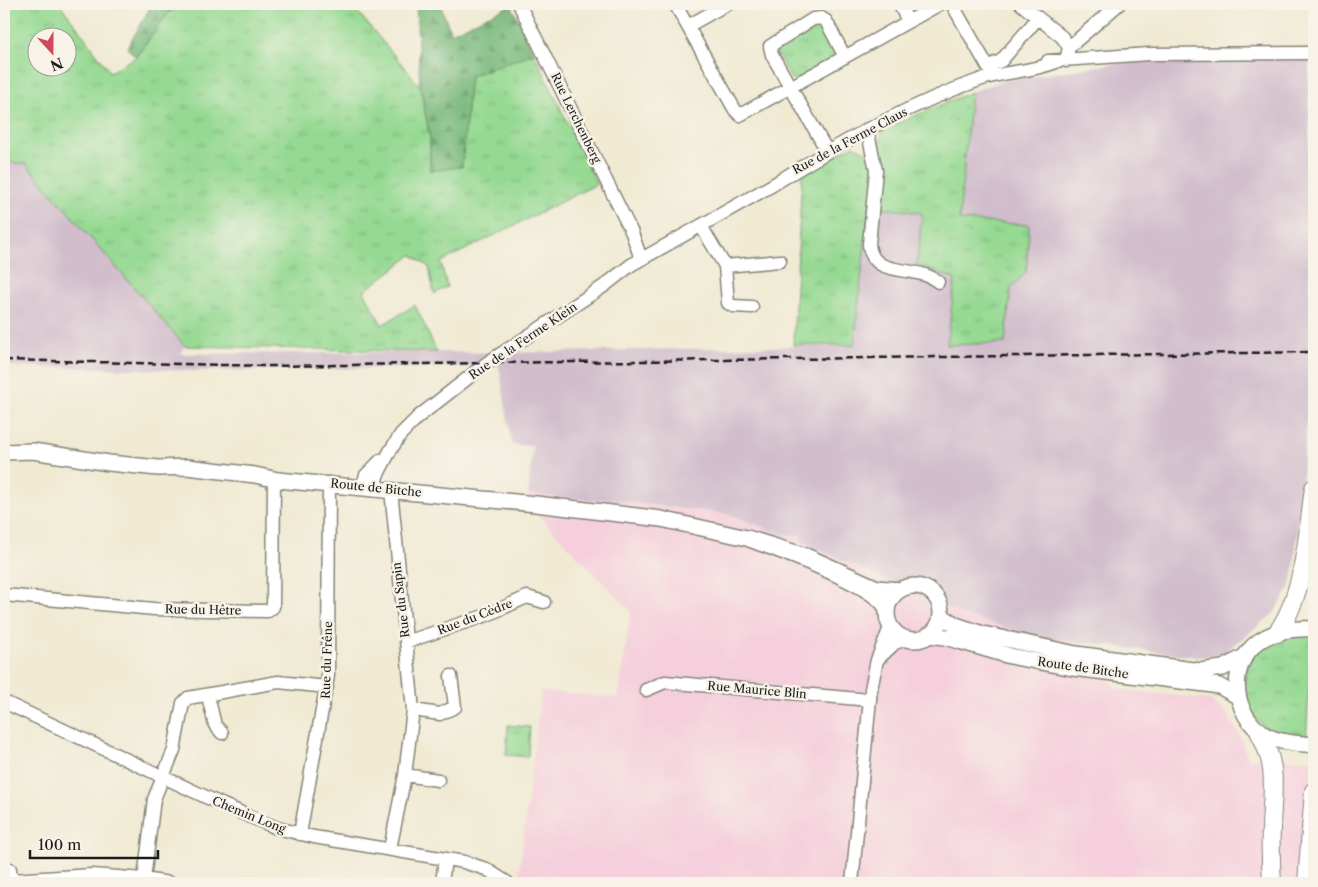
<svg xmlns="http://www.w3.org/2000/svg" width="1318" height="887" font-family="'Libre Caslon Text',serif">
<style>
.built{fill:#f5cfdc}
.industrial{fill:#d1bdcc}
.grass{fill:url(#grass-tufts);stroke:#587a57;fill-rule:evenodd}
.forest{fill:url(#forest-firs);stroke:#4a6a4c}
.lines{fill:none;stroke-linecap:round;stroke-linejoin:round}
.minor-casing{stroke:#868378;stroke-width:15}
.major-casing{stroke:#868378;stroke-width:18}
.highway-casing{stroke:#868378;stroke-width:20}
.minor{stroke:#fff;stroke-width:12}
.major{stroke:#fff;stroke-width:15}
.highway{stroke:#fff;stroke-width:18}
.rail{stroke:#1c1c1c;stroke-width:2.5;stroke-dasharray:8 4;stroke-linecap:butt}
.labels{text-anchor:middle;stroke-width:5;stroke-linejoin:round;paint-order:stroke}
.street-label{font-size:12px;fill:#1c1c1c;stroke:#f7f3e8}
</style>
<defs>
<pattern id="grass-tufts" width="24" height="20" patternUnits="userSpaceOnUse" patternTransform="scale(1.25)"><rect width="24" height="20" fill="#95d992"/><path d="M3 7l-1-3M5 7V3M7 7l1-3M15 17l-1-3M17 17v-4M19 17l1-3" fill="none" stroke="#80ba7d"/></pattern>
<pattern id="forest-firs" width="22" height="20" patternUnits="userSpaceOnUse" patternTransform="scale(1.25)"><rect width="22" height="20" fill="#78b97c"/><path d="M5 1l3.5 6h-7zM16 11l3.5 6h-7z" fill="#679e6b"/></pattern>
</defs>
<rect width="100%" height="100%" fill="#f7f3e8"/>
<filter id="ink" filterUnits="userSpaceOnUse"><feTurbulence type="fractalNoise" baseFrequency=".02" numOctaves="2"/><feDisplacementMap in="SourceGraphic" scale="10" xChannelSelector="R" yChannelSelector="G"/><feConvolveMatrix kernelMatrix="1 2 1 2 8 2 1 2 1" color-interpolation-filters="sRGB"/></filter>
<filter id="wash" filterUnits="userSpaceOnUse"><feTurbulence type="fractalNoise" baseFrequency=".0096" numOctaves="4" result="noise"/><feDisplacementMap in="SourceGraphic" scale="20" xChannelSelector="R" yChannelSelector="G"/><feGaussianBlur stdDeviation="1.12" result="paint"/><feColorMatrix in="noise" values="0 0 0 0 0 0 0 0 0 0 0 0 0 0 0 0 0 1.4 0 .05"/><feComposite in="paint" operator="in"/></filter>
<g filter="url(#wash)">
<rect width="100%" height="100%" fill="#f0ead3"/>
<path class="built" d="M528,494l72,7 2,-2 126,15 53,20 20,2v5l160,73 73,22 46,6 36,47 94,11 14,10 14,22 10,27h66v124h-796l23,-192 77,7 13,-87 -104,-107z"/>
<path class="industrial" d="M1309,57l1,283 4,2v18l-2,1 -18,208 -3,17 -17,27 -49,39 -13,4 -14,1 -164,-21 -73,-22 -160,-73v-5l-20,-2 -53,-20 -126,-15 -2,2 -72,-7 5,-48 -21,-1 -13,-79 -290,5 -205,-5v-204l22,1 159,183 -5,8 257,-2 73,1 344,-8 15,-139 53,7 -4,52 37,14 -8,66 58,-2 6,-56 15,-14 3,-47 -70,-5 12,-129 31,-11 124,-19z"/>
<path class="grass" d="M4,4h56l50,68 26,-15 34,-46 20,-7h161l69,82 10,52v33l40,-95 64,-23 63,131 -156,78 6,25 -13,7 -5,-27 -17,-12 -48,36 18,34 33,-20 22,47 -252,-6 -159,-182 -22,-2zM38,38h30v30h-30z
M815,23l7,1 16,28 -1,6 -40,22 -6,-1 -16,-29z
M971,92l-12,128 70,5 -3,48 -15,14 -6,56 -58,2 8,-66 -38,-14 5,-52 -53,-7 -15,139h-61l9,-170 52,-30 11,7 12,-5 7,-18z
M1313,635l-7,104c-15,-2 -28,-3 -41,-12 -23,-16 -28,-49 -11,-71 3,-3 6,-9 10,-11 16,-9 32,-9 49,-10z
M508,725l22,2 -2,30 -22,-2z"/>
<path class="forest" d="M152,4h38l-20,7 -34,46 -9,-9z
M416,4h24l11,29 60,-28 23,48 -64,23 -8,91 -32,4v-33l-10,-52z"/>
</g>
<g filter="url(#ink)">
<g class="lines">
<defs>
<path id="minor" d="M519,4l113,229 9,26
M675,4l60,106 5,5 200,-111
M899,4l9,17
M952,4l41,72
M1021,4l41,33 7,10
M688,26l39,-22
M1048,61l101,-7 165,-1
M1066,61l3,-14 50,-43
M988,66l13,-5 37,-43
M867,129l9,41 -7,74c3,36 47,19 69,38
M827,151l-55,-96 -2,-9 43,-27 8,-1 5,3 19,36
M701,226l24,40 3,37 5,3 19,1
M725,266l55,-5
M362,487l4,-12 15,-15
M375,488l2,-12 13,-25 11,-17 17,-17 69,-54 117,-77 27,-21 140,-79c66,-42 136,-81 211,-107 24,-8 50,-7 74,-17
M4,595l150,14 114,2 5,-4 1,-128
M889,622v8l-12,30 18,-17 12,-4
M406,642l81,-27 40,-18 17,5
M646,690l19,-8 205,18
M208,696l7,29 7,8
M4,702l219,103 54,23 37,9 150,25 22,7 22,14
M413,710l27,4 15,-7 -4,-31
M405,775l33,5
M300,834l28,-158 1,-193
M390,849l15,-74 8,-65 -22,-220
M4,867l6,2 2,14
M11,880l81,-5 52,4
M169,883l-25,-4 10,-80 20,-49 9,-47 5,-5 90,-16 49,5
M442,883l3,-24
M852,883l19,-194 6,-29"/>
<path id="major" d="M4,452l29,-1 76,12 49,5 29,-1 68,8 23,5 258,24 125,15 86,19
M887 613a27 27 0 1 1 54 0a27 27 0 1 1-54 0Z
M887,609c-12,-26 -111,-60 -140,-71l59,18 71,32 23,2
M941,616l15,9 27,9 93,20 124,17 23,-3 21,-11
M1314,629c-16,-1 -34,1 -48,8 -37,19 -37,69 -7,94 15,12 37,12 55,14
M928,635l18,2 64,19 63,12 133,16 13,2 18,10"/>
<path id="highway" d="M1277,633c27,-37 31,-100 37,-145
M1259,731c20,38 13,57 12,98 -1,18 0,36 1,54
M1307,883l7,-92"/>
</defs>
<use href="#minor" class="minor-casing"/>
<use href="#major" class="major-casing"/>
<use href="#highway" class="highway-casing"/>
<use href="#minor" class="minor"/>
<use href="#major" class="major"/>
<use href="#highway" class="highway"/>
<path class="rail" d="M4,360l265,6 1045,-14"/>
</g>
</g>
<g class="labels">
<g class="street-label">
<text transform="translate(576 118) rotate(64)" y="4">Rue Lerchenberg</text>
<text transform="translate(850 141) rotate(-28)" y="4">Rue de la Ferme Claus</text>
<text transform="translate(523 341) rotate(-34)" y="4">Rue de la Ferme Klein</text>
<text transform="translate(376 488) rotate(6)" y="4">Route de Bitche</text>
<text transform="translate(401 600) rotate(-97)" y="4">Rue du Sapin</text>
<text transform="translate(203 610) rotate(1)" y="4">Rue du Hêtre</text>
<text transform="translate(475 617) rotate(-21)" y="4">Rue du Cèdre</text>
<text transform="translate(327 660) rotate(-88)" y="4">Rue du Frêne</text>
<text transform="translate(1083 668) rotate(8)" y="4">Route de Bitche</text>
<text transform="translate(757 690) rotate(5)" y="4">Rue Maurice Blin</text>
<text transform="translate(249 815) rotate(22)" y="4">Chemin Long</text>
</g>
</g>
<rect width="1318" height="887" fill="none" stroke="#f7f3e8" stroke-width="20"/>
<g transform="translate(52 52) rotate(159)"><circle r="24" fill="#f7f3e8" stroke="#9f9d96"/>
<path d="M0-4L9 19L0 12L-9 19Z" fill="#d1495b"/>
<text y="-8" font-size="14" font-weight="bold" text-anchor="middle" fill="#1c1c1c">N</text>
</g>
<path d="M30 850v8h128v-8" fill="none" stroke="#1c1c1c" stroke-width="2.5"/>
<text x="38" y="850" font-size="15" fill="#1c1c1c" stroke="#f7f3e8" stroke-width="4" paint-order="stroke">100 m</text>
</svg>
